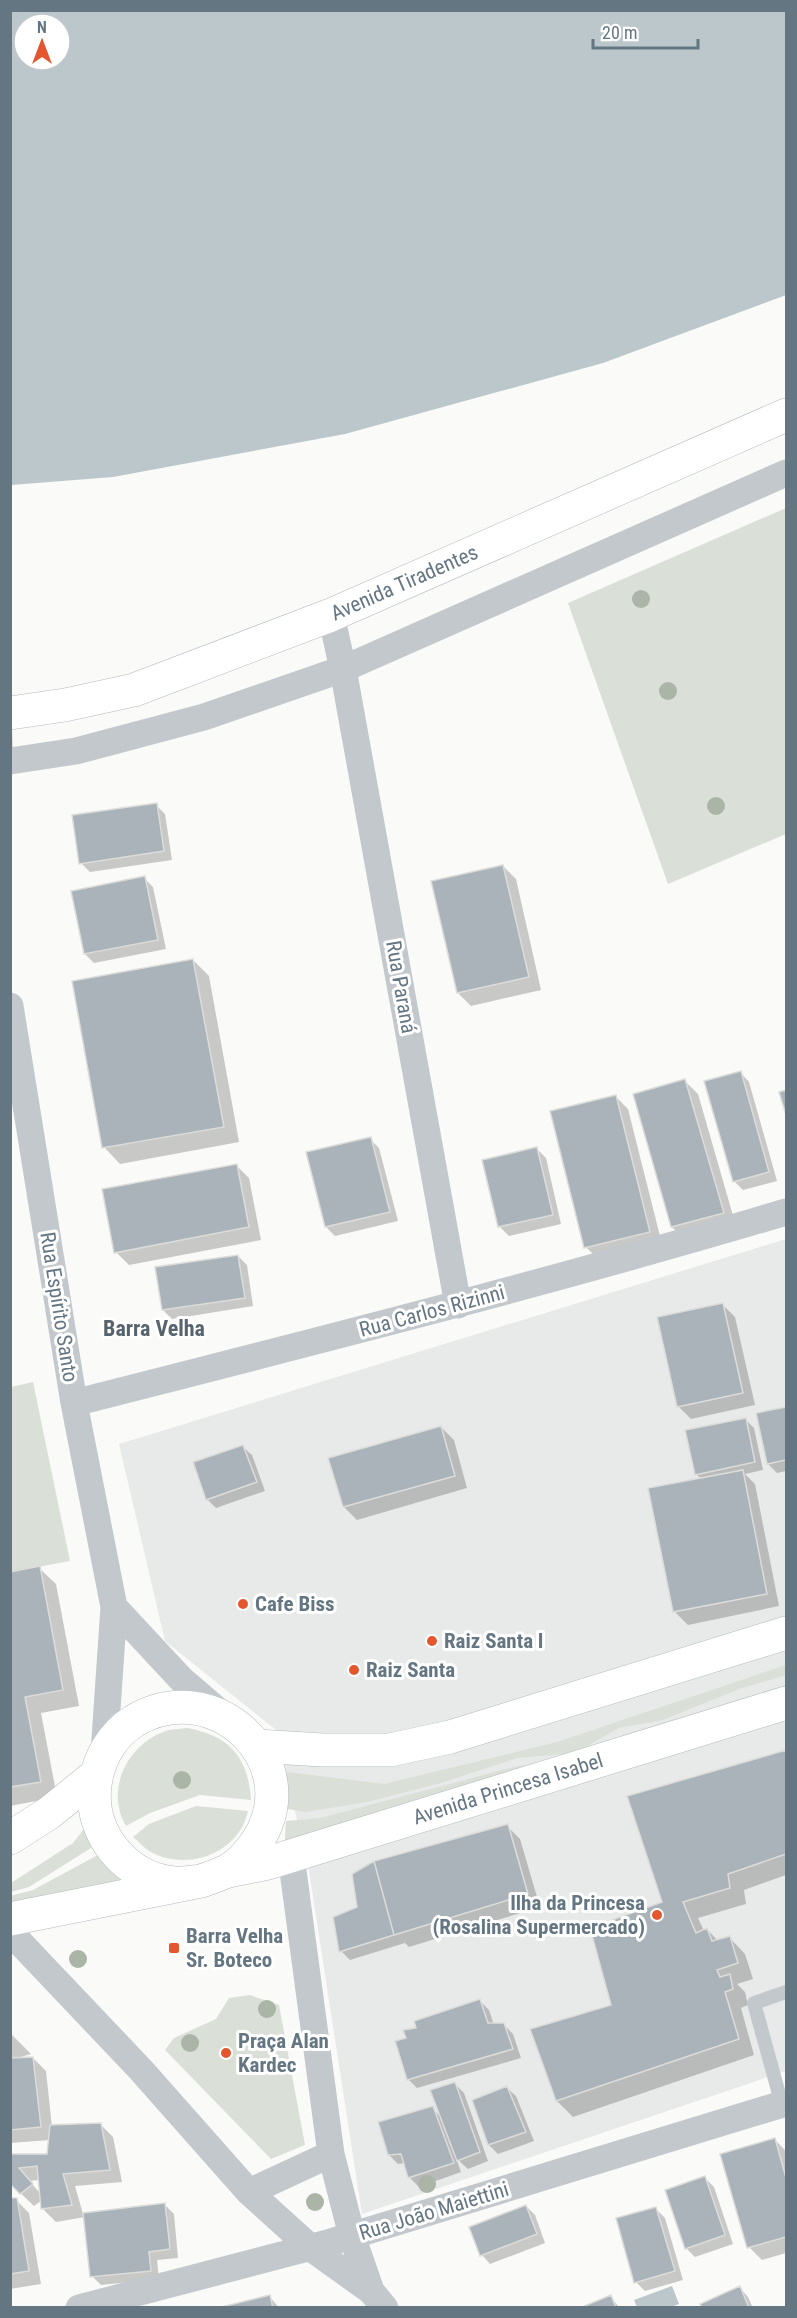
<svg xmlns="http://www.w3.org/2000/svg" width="797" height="2318" font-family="'Roboto Condensed',sans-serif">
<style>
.built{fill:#e8e9e9}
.green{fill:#dadfd7}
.water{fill:#bbc7cb;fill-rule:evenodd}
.shadow{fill:#0003;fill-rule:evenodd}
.building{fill:#aab3b9;stroke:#dcdcda;stroke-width:1.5}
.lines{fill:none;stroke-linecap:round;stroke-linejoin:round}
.secondary-casing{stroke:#b3babf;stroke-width:34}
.lane{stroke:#c3c8cc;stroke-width:14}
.street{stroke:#c3c8cc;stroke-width:27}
.secondary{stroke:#fff;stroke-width:33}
.tree{fill:#aab4a7}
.poi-dot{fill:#e4572e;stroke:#fff;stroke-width:2}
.labels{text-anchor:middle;stroke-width:6;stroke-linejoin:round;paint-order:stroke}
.street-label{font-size:21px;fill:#657683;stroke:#fff}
.poi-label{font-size:21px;font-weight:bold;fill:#657683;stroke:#fff;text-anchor:start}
.neighbourhood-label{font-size:22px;font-weight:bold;fill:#57646e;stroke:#fff}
</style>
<rect width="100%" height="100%" fill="#fafaf8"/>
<path class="built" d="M786,1239v832l-424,143 -53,-343 -33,-141 -111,-89 -46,-197z"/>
<path class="green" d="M786,508v326l-118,50 -100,-281z
M33,1382l37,179 -59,11v-185z
M786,1665v10l-47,14 -76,31 -45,8 -42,25 -59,5 -76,25 -74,19 -61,10 -19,-3v-37l97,12 173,-42z
M786,1685v16l-502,155 2,-35 34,-3 198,-52 62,-5 43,-26z
M187,1728c43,8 61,29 64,72l-51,-5 -50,18 -24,13c-21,-36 1,-80 37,-94 7,-3 16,-3 24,-4z
M196,1806l52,5c-9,42 -60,61 -97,41 -6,-3 -12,-10 -18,-15l16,-13z
M87,1825l4,23 -62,39 -18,5v-9l62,-40z
M98,1855l37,26 -124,31 -1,-16 23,-6z
M250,1995l29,10 26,140 -34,14 -106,-109 9,-12 42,-19 13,-21z"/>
<path class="water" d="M11,10l775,1v284l-183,68 -258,71 -232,43 -102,8zM24,24h36v36h-36z
M672,2286l7,18 -8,3h-34l-3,-7z"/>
<path class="shadow" d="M10,671l3,85h-3z
M156,805l9,9 7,46 -82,12 -9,-9z
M503,866l13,13 25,111 -70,16 -13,-13z
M144,878l9,9 13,62 -72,14 -9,-9z
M193,960l16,16 30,166 -119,22 -16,-17z
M741,1073l8,9 28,99 -34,9 -9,-9z
M685,1081l13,13 38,132 -51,14 -13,-13 -37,-132z
M615,1096l13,13 34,135 -63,16 -13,-13z
M370,1139l9,9 19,73 -63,15 -9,-9 -18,-74z
M537,1149l9,9 15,66 -52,12 -9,-9 -16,-66z
M236,1165l13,13 12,62 -132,25 -13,-13z
M238,1256l9,9 6,41 -81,13 -9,-9z
M722,1304l13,13 20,88 -64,14 -13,-13z
M786,1409v62l-9,2 -9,-9 -10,-49z
M745,1419l9,9 9,42 -18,4 10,10 24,122 -91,19 -13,-13 26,-133 -5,-5z
M441,1427l13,13 13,48 -110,32 -13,-13z
M243,1447l9,8 13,36 -49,17 -9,-9z
M39,1568l17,16 23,122 -38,7 16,84 -47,9v-232z
M786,1751v124l-42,15 2,14 -48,14 6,13 3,-2 11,12 11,-4 16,17 8,25 -16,5 8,8 3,13 -7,3 13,47 -181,62 -16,-16 -25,-71 81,-24 51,-103 -35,-106z
M507,1826l13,13 20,68 -131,40 -4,-4 -55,17 -9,-9 18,-43z
M480,2001l9,9 5,15h10l9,9 8,24 -104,30 -9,-9 -1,-40 11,-9z
M10,2033l21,21 -17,5 19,-1 13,13 6,56 48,-3 13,13 9,45 -47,4 8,28 82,-9 9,9 4,44 -21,2 2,19 -58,6 -9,-9 -7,-59 -29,5 -13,-13 -1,-9 -8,6 -24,-23v-27l38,-1 2,-15 -40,3zM40,2180l1,14 -12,-13z
M455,2084l9,9 24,68 -20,8 -12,-11 5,14 -42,15 -9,-9 -5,-15 -7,1 -9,-9 43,-47 10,10z
M507,2088l9,8 18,45 -36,13 -9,-9z
M775,2140l11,11v102l-24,7 -13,-13z
M705,2178l9,9 19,57 -38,13 -9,-9z
M10,2200h6l13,13 12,71 -31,5z
M526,2206l9,9 10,28 -55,21 -8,-9z
M656,2209l9,9 18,62 -38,11 -9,-9z
M740,2288l8,9 5,11h-50z
M270,2297l9,11h-56z
M610,2297l10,11 -36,-1z"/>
<path class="building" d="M157,803l7,48 -85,13 -7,-49z
M503,865l26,112 -72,16 -26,-112z
M145,876l13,64 -74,14 -13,-63z
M193,959l31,168 -122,21 -30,-167z
M741,1071l28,101 -36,10 -29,-101z
M685,1079l39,134 -53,14 -38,-133z
M786,1090v25l-7,-23z
M616,1095l34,137 -66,16 -34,-137z
M371,1137l19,75 -65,15 -19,-75z
M537,1147l16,68 -55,12 -16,-67z
M237,1164l12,63 -135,26 -12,-64z
M238,1255l7,43 -83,12 -7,-43z
M723,1303l20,90 -66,14 -20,-90z
M786,1407v53l-19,4 -11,-51z
M746,1418l9,44 -60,13 -10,-45z
M441,1426l14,50 -112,31 -15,-49z
M243,1445l14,37 -51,18 -13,-38z
M743,1470l24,124 -94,18 -25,-124z
M40,1566l23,124 -38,7 16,85 -31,5v-215z
M786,1750v104l-58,20 2,14 -47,14 13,31 11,-5 5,13 18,-5 8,27 -21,7 3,7 10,-3 3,15 -8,3 14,47 -183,62 -26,-72 81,-24 -21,-77 72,-26 -35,-106z
M508,1824l20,70 -134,41 -20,-74z
M374,1861l20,74 -55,17 -6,-35 24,-10 -5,-33z
M480,1999l8,24h16l9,26 -106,31 -12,-39 11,-3 -3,-8 13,-2 -2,-7z
M33,2057l8,70 -31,3v-72z
M455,2082l25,70 -23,9 -27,-71z
M507,2086l19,46 -38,13 -16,-45z
M433,2106l21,57 -46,15 -7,-24 -13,1 -10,-33z
M101,2123l9,47 -47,4 9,31 -31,4 -4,-43 -18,2 14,16 -13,10 -10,-10v-30h37l3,-29z
M775,2138l11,40v59l-39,11 -27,-94z
M705,2176l20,59 -40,14 -20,-59z
M10,2198h7l12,73 -19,3z
M165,2203l5,46 -21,3 2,19 -61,6 -7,-64z
M526,2205l11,29 -57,22 -11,-29z
M656,2207l19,64 -41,12 -18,-65z
M740,2286l9,22h-47l-2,-4z
M270,2295l3,13h-56z
M611,2295l5,13h-34v-1z"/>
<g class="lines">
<defs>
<g id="secondary">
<path id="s1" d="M10,713l55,-8 69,-15 197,-75 455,-200"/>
<path d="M257,1746l65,4h68l60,-13 336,-104"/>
<path d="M10,1838l39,-25 47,-38"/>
<path id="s2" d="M228,1871l40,-8 518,-160"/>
<path d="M10,1919l191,-38c9,-3 18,-6 26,-10 12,-6 21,-17 29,-28 54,-79 -41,-171 -122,-122 -22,14 -36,38 -39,64 -6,48 30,93 79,98 9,1 19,-1 27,-2"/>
</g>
</defs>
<use href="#secondary" class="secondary-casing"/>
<path class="lane" d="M782,2105l-28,-102 32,-11"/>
<path class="street" d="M331,615l12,54 115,636
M10,761l66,-10 128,-34 139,-48 443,-196
M10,1006l64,397 40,204 -10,146
M74,1403c239,-61 477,-121 712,-191
M114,1607l67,72 43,37
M291,1856l40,298 21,82 19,55
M10,1932l131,138 108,122 62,56 60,43 14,17
M249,2192l82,-38
M79,2308l252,-66 455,-139"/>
<use href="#secondary" class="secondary"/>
</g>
<g class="tree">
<circle cx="641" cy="599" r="9"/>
<circle cx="668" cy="691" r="9"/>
<circle cx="716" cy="806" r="9"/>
<circle cx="182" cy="1780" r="9"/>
<circle cx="78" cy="1959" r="9"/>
<circle cx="267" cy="2009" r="9"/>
<circle cx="190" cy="2043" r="9"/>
<circle cx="427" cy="2184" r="9"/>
<circle cx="315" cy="2202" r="9"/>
</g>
<g class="poi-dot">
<circle cx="243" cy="1604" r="6"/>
<circle cx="432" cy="1641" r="6"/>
<circle cx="354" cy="1670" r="6"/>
<circle cx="657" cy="1915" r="6"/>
<rect x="168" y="1942" width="12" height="12" rx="3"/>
<circle cx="226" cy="2053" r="6"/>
</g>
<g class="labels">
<g class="street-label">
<text dy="7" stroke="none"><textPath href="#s1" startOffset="417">Avenida Tiradentes</textPath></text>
<text transform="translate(401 987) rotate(80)" y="7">Rua Paraná</text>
<text transform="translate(59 1307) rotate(81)" y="7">Rua Espírito Santo</text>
<text transform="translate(432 1311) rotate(-15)" y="7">Rua Carlos Rizinni</text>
<text dy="7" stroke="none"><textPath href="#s2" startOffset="292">Avenida Princesa Isabel</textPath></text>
<text transform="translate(434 2211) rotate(-17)" y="7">Rua João Maiettini</text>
</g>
<g class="poi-label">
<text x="255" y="1611">Cafe Biss</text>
<text x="444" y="1648">Raiz Santa I</text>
<text x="366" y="1677">Raiz Santa</text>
<text x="645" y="1910" text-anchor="end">Ilha da Princesa<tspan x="645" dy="24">(Rosalina Supermercado)</tspan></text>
<text x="186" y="1943">Barra Velha<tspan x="186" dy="24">Sr. Boteco</tspan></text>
<text x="238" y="2048">Praça Alan<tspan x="238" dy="24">Kardec</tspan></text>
</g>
<g class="neighbourhood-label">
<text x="154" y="1336">Barra Velha</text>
</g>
</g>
<rect width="797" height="2318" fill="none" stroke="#657683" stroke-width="24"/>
<g transform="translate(42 42)"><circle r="28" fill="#ffffff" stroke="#c1c8cd" stroke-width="1.5"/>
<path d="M0-4.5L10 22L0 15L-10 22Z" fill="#e4572e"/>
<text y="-9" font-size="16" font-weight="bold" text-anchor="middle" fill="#657683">N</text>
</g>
<path d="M593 39v9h105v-9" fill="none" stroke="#657683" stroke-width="3"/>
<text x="602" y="39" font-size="18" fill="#657683" stroke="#ffffff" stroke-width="4.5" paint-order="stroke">20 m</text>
</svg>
